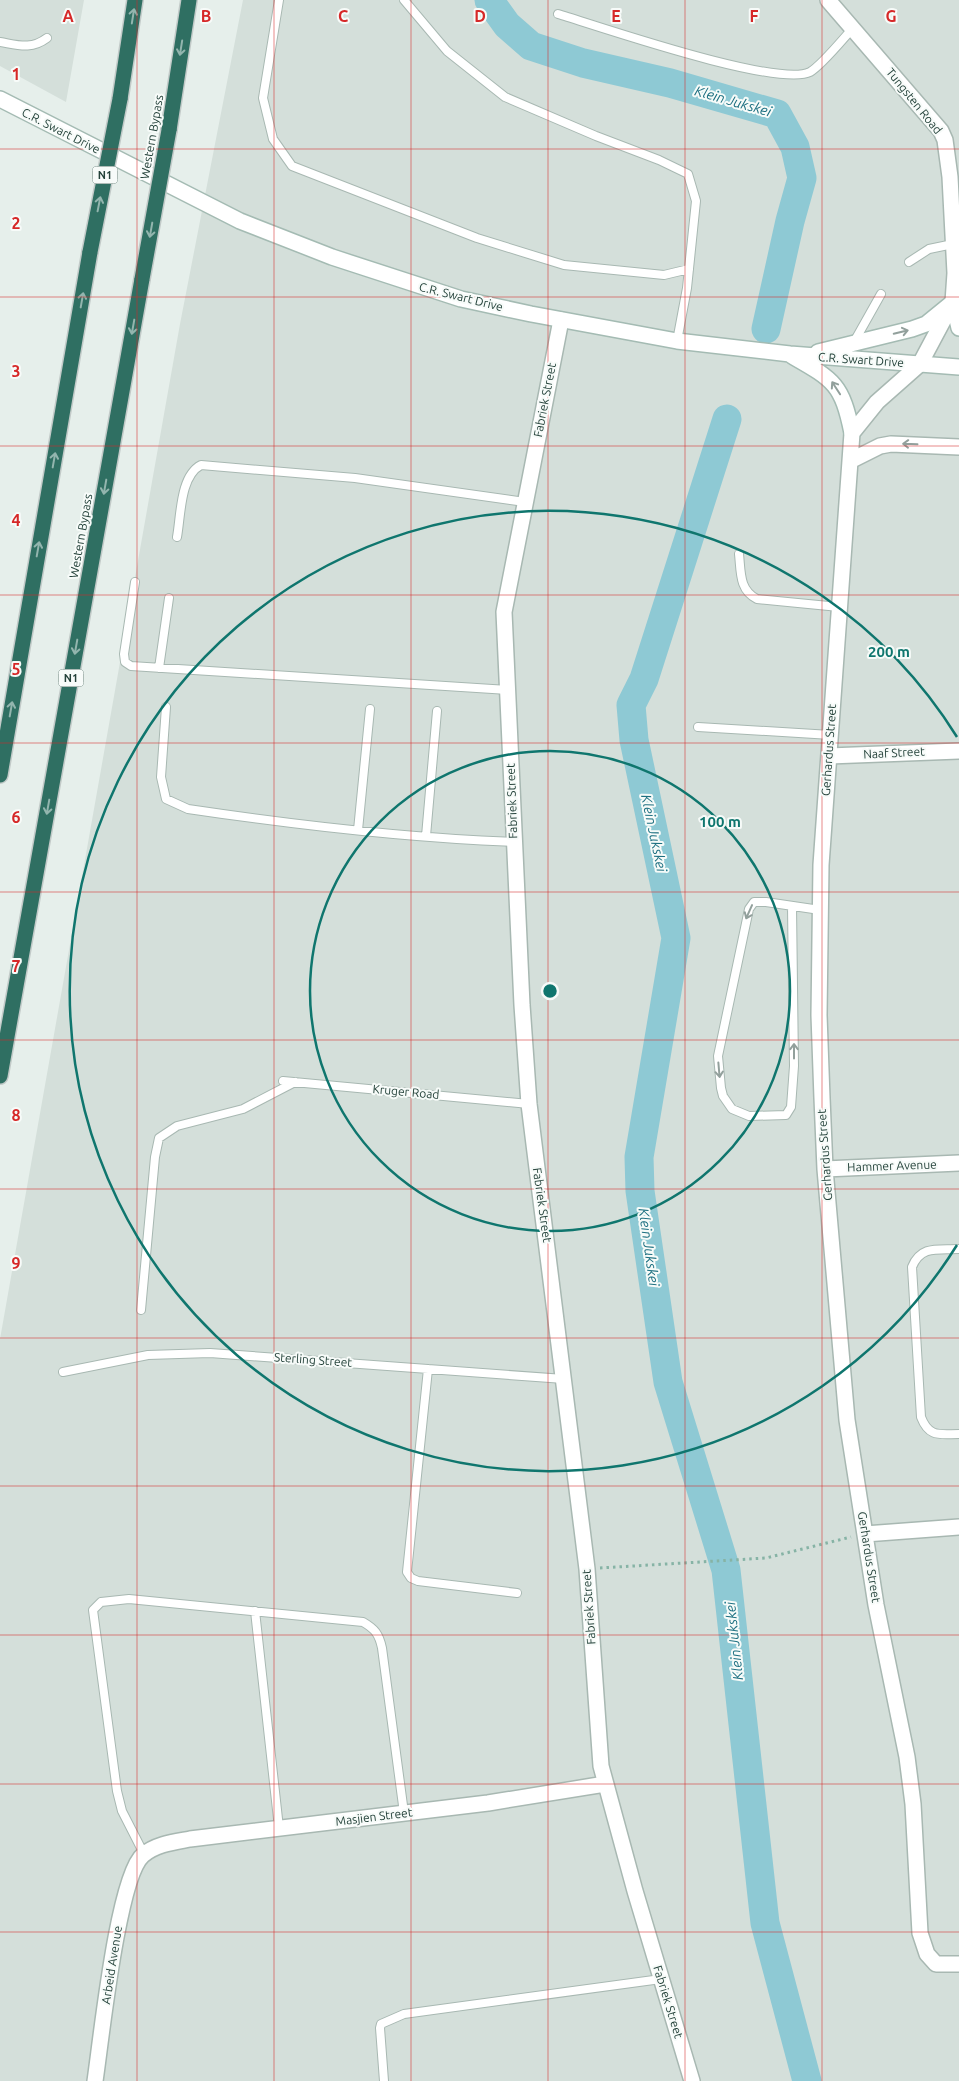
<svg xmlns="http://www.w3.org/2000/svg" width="959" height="2081" font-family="Ubuntu,sans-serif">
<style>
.built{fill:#d4dfda}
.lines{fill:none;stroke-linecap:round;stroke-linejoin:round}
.river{stroke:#8ec9d4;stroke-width:29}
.lane-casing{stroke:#a8b8b2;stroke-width:10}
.street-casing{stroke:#a8b8b2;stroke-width:18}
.secondary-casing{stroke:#a4bbb3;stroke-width:18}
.highway-casing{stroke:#c2cac8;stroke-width:18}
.path{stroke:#86b3a5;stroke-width:3;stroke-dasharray:2.5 4;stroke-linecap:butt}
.lane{stroke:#fff;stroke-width:8}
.street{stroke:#fff;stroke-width:15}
.secondary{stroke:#fff;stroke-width:15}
.highway{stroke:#2f6f62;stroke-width:15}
.highway-bridge-casing{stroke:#c2cac8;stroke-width:18;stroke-linecap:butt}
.highway-bridge{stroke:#2f6f62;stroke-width:15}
.oneway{stroke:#93b5ae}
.oneway2{stroke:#92a09c}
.grid{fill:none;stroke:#d62828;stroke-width:1;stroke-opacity:0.55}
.ring{fill:none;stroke:#0f766e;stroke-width:2.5}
.labels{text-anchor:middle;stroke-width:4;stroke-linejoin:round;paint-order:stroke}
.shield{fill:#f7fbf9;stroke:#637a73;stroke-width:1}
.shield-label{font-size:11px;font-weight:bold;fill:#24423a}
.street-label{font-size:12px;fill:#24423a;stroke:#f7fbf9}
.water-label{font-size:14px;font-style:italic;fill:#1c6f80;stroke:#f7fbf9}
.grid-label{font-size:16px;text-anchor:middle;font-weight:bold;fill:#d62828;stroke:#f7fbf9;stroke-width:4;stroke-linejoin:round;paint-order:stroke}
.centre{fill:#0f766e;stroke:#f7fbf9;stroke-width:2.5}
.ring-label{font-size:15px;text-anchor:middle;font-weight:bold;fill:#0f766e;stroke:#f7fbf9;stroke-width:4;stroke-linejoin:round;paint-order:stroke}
</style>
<rect width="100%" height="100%" fill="#e6efeb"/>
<path class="built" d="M0,0h84l-18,102 -66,-36z
M243,0h716v2081h-959v-742l180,-1015z"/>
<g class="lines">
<path class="river" d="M489,0l18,25 24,21 52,17 87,20 107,31 18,33 7,31 -12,43 -24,108
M727,419l-83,260 -13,26 3,35 42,198 -37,219 1,34 28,191 58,188 39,353 42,158"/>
<defs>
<path id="lane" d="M279,0l-16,98 10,41 19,27 185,72 87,27 100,10 25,-6
M404,0l43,51 58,46 91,39 63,24 29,14 8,27 -9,87 -10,53
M558,14c43,13 220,74 252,58 11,-6 33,-33 43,-44
M0,42c18,3 31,8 47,-4
M909,262l20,-13 24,-5
M854,342l27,-48
M177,537c4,-22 3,-61 24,-72l154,13 170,24
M739,554c2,18 0,36 18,45l82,8
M135,582l-11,72 1,8 6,4 377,24
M159,668l10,-70
M166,707l-5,70 5,22 22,10c108,16 217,29 326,33
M698,727l133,8
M358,830l12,-121
M426,836l11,-125
M792,906l2,160 -3,41 -5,8 -37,1 -17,-7 -9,-13 -2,-8 -3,-32 31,-147 5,-7h12l54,8
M283,1081l246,23
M959,1249c-21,1 -38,-4 -47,18l9,150c8,21 19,17 38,17
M141,1310l14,-153 4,-19 18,-12 66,-17 52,-27
M428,1369l-21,203 4,6 7,3 99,12
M63,1372l85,-17 62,-2 354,26
M255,1611l24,217
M144,1854l-22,-43 -5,-20 -24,-181 8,-8 28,-3 234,23c12,7 16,12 19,26l22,165
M384,2081l-4,-53 1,-4 23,-10 257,-35"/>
<path id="street" d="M828,0l113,131 4,9 5,37 5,96 -2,29 -33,62 -43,38 -25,31 -31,432 -2,150 3,83 3,71 22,251 29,185 31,152 6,47 7,129 7,21 9,10h23
M561,320l-57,292 18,393 7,99 58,465 14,197 34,125 57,190
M852,460l28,-14 11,-2 68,3
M829,756l130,-5
M825,1169l134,-6
M865,1534l94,-7
M95,2081c6,-40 23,-205 48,-226 13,-11 31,-13 47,-16l298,-36 117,-19"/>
<path id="secondary" d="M0,99l240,122 92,36 129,42 70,15 146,27 113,13 169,13
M818,352l94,-23 14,-5 27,-22 6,26
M792,356c42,24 50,28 60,77"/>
<path id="highway" d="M120,99l15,-99
M169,130l20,-130
M0,775l90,-523
M0,1076l142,-797"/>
</defs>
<use href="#lane" class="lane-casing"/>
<use href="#street" class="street-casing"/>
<use href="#secondary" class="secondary-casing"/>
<use href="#highway" class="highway-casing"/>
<path class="path" d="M600,1568l166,-10 85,-21"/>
<use href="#lane" class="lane"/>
<use href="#street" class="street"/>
<use href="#secondary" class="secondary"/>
<use href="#highway" class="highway"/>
<defs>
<path id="highway-bridge" d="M90,252l30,-153
M142,279l27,-149"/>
</defs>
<use href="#highway-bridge" class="highway-bridge-casing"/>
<use href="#highway-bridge" class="highway-bridge"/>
</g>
<defs><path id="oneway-shaft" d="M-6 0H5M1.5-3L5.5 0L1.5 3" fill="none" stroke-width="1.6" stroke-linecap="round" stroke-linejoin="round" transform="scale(1.25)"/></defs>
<g class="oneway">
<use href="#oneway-shaft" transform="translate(133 16) rotate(-81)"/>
<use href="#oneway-shaft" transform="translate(181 48) rotate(99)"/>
<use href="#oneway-shaft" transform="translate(99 204) rotate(-79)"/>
<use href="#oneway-shaft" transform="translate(151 230) rotate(100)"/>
<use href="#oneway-shaft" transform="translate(82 300) rotate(-80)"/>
<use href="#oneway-shaft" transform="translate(133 327) rotate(100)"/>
<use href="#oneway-shaft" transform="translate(54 460) rotate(-80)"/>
<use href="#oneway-shaft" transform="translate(105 487) rotate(100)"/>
<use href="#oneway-shaft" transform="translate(38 549) rotate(-80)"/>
<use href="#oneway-shaft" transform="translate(76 647) rotate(100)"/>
<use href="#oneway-shaft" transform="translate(11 709) rotate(-80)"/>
<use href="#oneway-shaft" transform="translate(48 807) rotate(100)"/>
</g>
<g class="oneway2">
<use href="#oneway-shaft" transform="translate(901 332) rotate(-14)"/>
<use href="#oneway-shaft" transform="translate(836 388) rotate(-123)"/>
<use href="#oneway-shaft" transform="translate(910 444) rotate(-178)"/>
<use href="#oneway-shaft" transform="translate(749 912) rotate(114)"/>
<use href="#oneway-shaft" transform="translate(794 1051) rotate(-90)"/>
<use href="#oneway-shaft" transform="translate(719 1070) rotate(85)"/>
</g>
<path class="grid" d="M137,0v2081M274,0v2081M411,0v2081M548,0v2081M685,0v2081M822,0v2081M0,149h959M0,297h959M0,446h959M0,595h959M0,743h959M0,892h959M0,1040h959M0,1189h959M0,1338h959M0,1486h959M0,1635h959M0,1784h959M0,1932h959"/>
<g class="ring">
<circle cx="550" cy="991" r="240"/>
<path d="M957 1245A480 480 0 1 1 957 737"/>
</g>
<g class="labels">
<g class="shield">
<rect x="92.5" y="166.5" width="25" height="17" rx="4"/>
<rect x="58.5" y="669.5" width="25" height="17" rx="4"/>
</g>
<g class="shield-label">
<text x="105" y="179">N1</text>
<text x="71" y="682">N1</text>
</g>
<g class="street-label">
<text transform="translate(914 101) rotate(51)" y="4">Tungsten Road</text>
<text transform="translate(61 131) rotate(27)" y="4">C.R. Swart Drive</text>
<text transform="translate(152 137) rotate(-80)" y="4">Western Bypass</text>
<text transform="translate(461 297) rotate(14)" y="4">C.R. Swart Drive</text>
<text transform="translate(861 360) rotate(4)" y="4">C.R. Swart Drive</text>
<text transform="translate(545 400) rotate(-79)" y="4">Fabriek Street</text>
<text transform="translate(81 536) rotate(-80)" y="4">Western Bypass</text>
<text transform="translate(829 750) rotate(-86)" y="4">Gerhardus Street</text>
<text transform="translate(894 753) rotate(-3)" y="4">Naaf Street</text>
<text transform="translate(512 801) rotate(-92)" y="4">Fabriek Street</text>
<text transform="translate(406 1092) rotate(5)" y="4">Kruger Road</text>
<text transform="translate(825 1155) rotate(-94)" y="4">Gerhardus Street</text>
<text transform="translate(892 1166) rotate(-2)" y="4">Hammer Avenue</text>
<text transform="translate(542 1205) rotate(82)" y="4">Fabriek Street</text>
<text transform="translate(313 1360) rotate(4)" y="4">Sterling Street</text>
<text transform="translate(869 1557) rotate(81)" y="4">Gerhardus Street</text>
<text transform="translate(589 1607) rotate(-94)" y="4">Fabriek Street</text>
<text transform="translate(374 1817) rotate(-7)" y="4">Masjien Street</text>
<text transform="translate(112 1965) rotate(-81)" y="4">Arbeid Avenue</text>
<text transform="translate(668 2002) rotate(73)" y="4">Fabriek Street</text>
</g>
<g class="water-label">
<text transform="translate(733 101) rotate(16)" y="5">Klein Jukskei</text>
<text transform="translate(654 833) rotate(78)" y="5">Klein Jukskei</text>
<text transform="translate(649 1247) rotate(82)" y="5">Klein Jukskei</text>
<text transform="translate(734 1641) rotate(-96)" y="5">Klein Jukskei</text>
</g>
</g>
<g class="grid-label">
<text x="68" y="22">A</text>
<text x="206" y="22">B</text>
<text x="343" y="22">C</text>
<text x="480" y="22">D</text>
<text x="616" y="22">E</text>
<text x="754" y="22">F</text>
<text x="891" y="22">G</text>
<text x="16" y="80">1</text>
<text x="16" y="229">2</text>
<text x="16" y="377">3</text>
<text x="16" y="526">4</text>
<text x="16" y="675">5</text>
<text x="16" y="823">6</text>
<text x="16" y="972">7</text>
<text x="16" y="1121">8</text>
<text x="16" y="1269">9</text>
</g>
<circle cx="550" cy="991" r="8" class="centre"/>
<g class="ring-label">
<text x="889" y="657">200 m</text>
<text x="720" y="827">100 m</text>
</g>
</svg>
